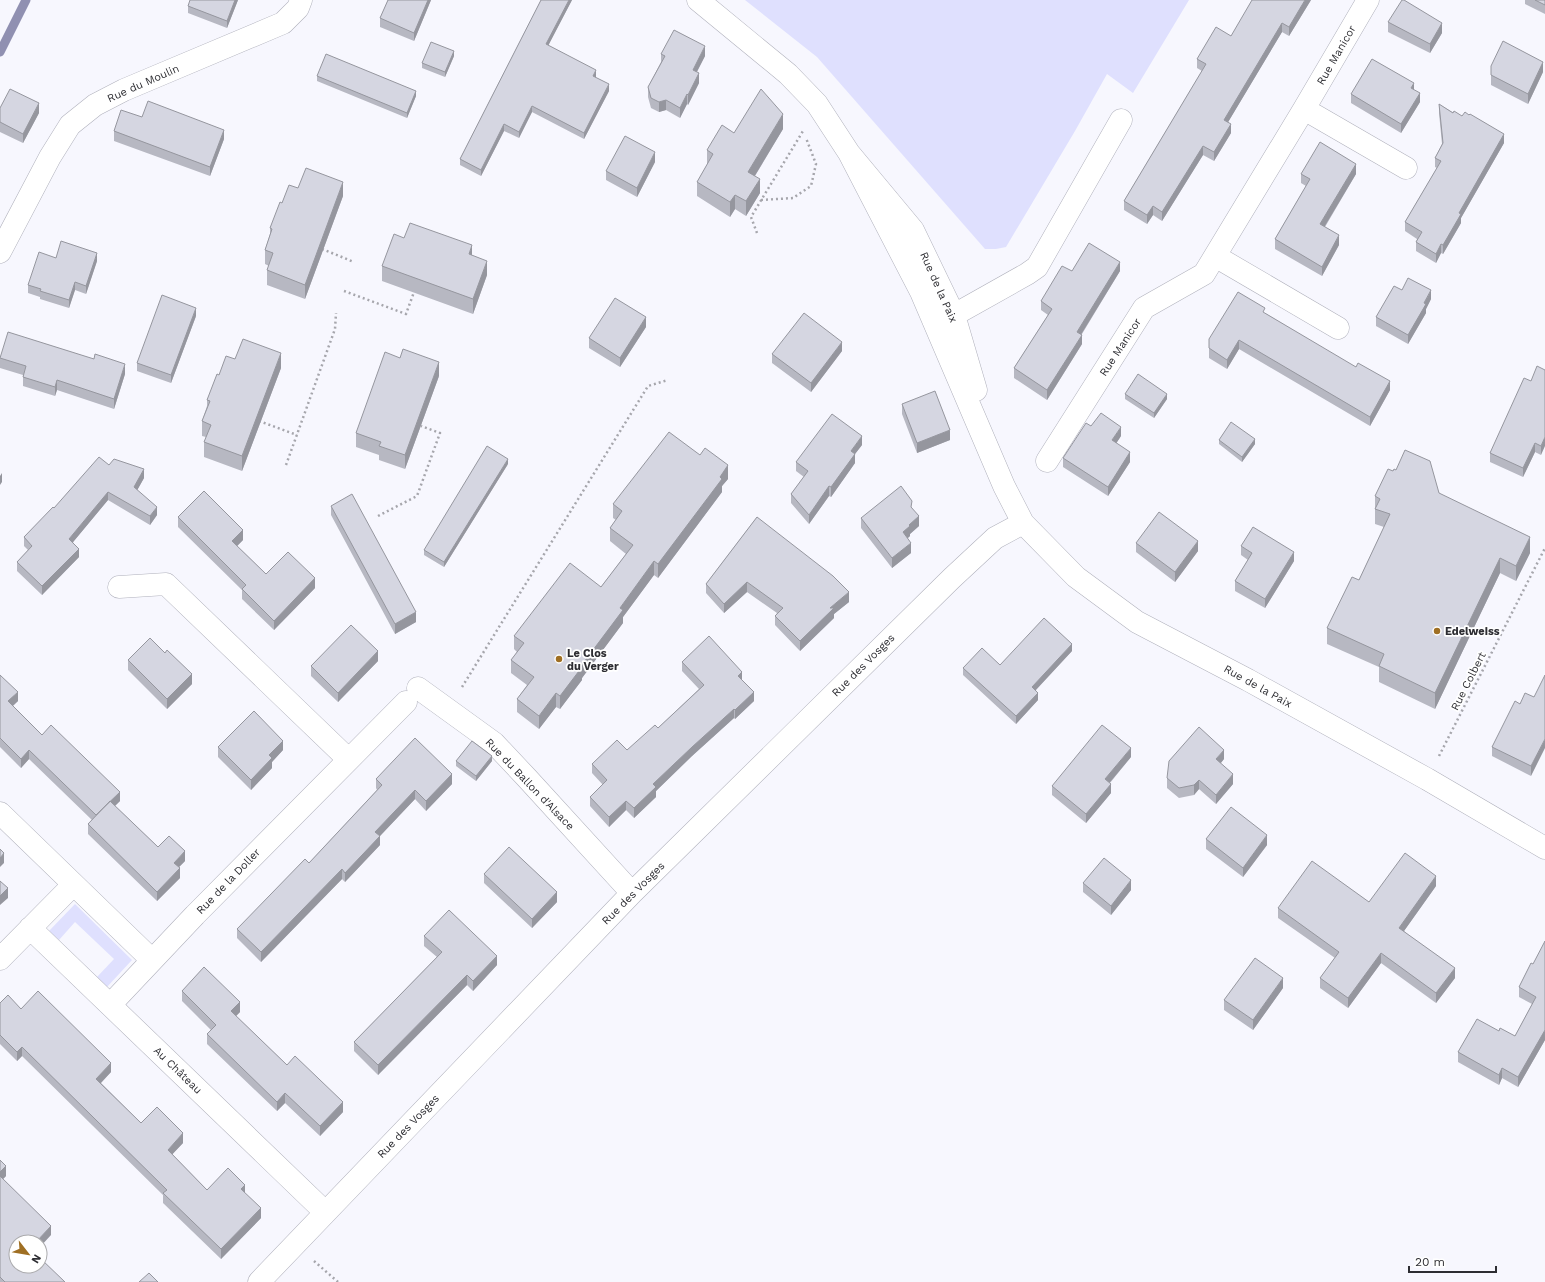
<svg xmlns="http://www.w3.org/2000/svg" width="1545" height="1282" font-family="'Work Sans',sans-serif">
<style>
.green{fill:#dfe0fe}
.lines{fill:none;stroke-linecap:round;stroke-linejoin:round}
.stream{stroke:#9090b1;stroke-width:9}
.minor-casing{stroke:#b0b1bc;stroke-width:23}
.path{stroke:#a6a6ac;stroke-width:2.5;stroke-dasharray:2 3;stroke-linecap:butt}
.minor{stroke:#fff;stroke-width:22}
.wall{fill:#b7b8c2}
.shaded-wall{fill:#95969e}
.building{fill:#d5d6e1;stroke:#95969e}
.poi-dot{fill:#9f6f23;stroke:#fff;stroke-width:1.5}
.labels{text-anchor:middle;stroke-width:3.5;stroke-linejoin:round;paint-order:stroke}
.street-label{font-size:11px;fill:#2d2d32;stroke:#fff}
.poi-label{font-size:11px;font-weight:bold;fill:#2d2d32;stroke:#fff;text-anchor:start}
</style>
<rect width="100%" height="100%" fill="#f7f7fe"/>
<path class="green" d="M745,0h444l-56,93 -26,-19 -32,57 -69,116 -10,2h-11l-168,-192z
M75,904l57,56 -25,27 -10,-10 17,-18 -39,-37 -16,18 -10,-9z"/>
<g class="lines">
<path class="stream" d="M0,52l26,-52"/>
<defs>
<path id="minor" d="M698,0l90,74 29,30 32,49 64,77 41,85 22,75
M1304,109l102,59
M849,153l72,139 83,194 19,37 53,54 61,45 111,58 179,99 118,69
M0,252l50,-95 20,-32 25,-20 29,-15 159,-67 15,-15 3,-8
M1215,256l123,72
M954,315l73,-41 10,-7 84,-147
M1047,461l97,-153 60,-34 100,-165 64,-109
M119,587l47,-3 182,175
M418,688l76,55 32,34 106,116
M0,813l152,147
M30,928l295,284
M0,959l73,-74
M110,1005l85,-90 211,-213
M259,1282l373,-389 320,-315 43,-40 28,-15"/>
</defs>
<use href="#minor" class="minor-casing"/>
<path class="path" d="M761,200l32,-2 18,-12 5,-22 -10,-26
M757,233l-6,-16 52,-86
M322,249l32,13
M344,291l62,23 8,-22
M259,421l38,14
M286,465l49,-136 1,-16
M378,516l39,-20 23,-63 -19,-7
M462,687l186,-301 20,-6
M1439,756l106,-208
M314,1261l24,21"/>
<use href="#minor" class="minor"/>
</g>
<path class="wall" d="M238,0l-11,28 -39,-15v-7z
M388,0h43l-17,41 -34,-14v-9z
M541,0h31l-24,45 48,32v1l13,13 -25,48 -52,-27 -13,26 -15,-7 -23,45 -21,-11v-6z
M1311,0l-22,36 -7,-4 -54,90 3,11 -17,28 -11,-6 -41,66 -9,-6 -6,9 -23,-14v-9l78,-130 -5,-3v-9l34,-23z
M1525,0h20v14l-20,-10z
M1388,22l54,11 -12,20 -42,-21z
M661,54l44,2 -8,16 2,11 -11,22 -1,-1 -7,14 -14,-8 -7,2 -8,-4 -3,-11v-10l13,-25z
M454,56l-9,21 -23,-9v-5z
M1491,66l52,6 -15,32 -37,-19z
M317,76l99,20 -9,22 -90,-37z
M1414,90l6,12 -19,31 -50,-30v-9z
M1439,104l65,39 -43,75v5l-18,31 -2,-1 -5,10 -20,-12v-9l1,-3 -12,-8v-9l32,-54 -2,-1v-9l7,-14 -3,-31z
M0,108l39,5 -16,30 -23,-11z
M142,117l82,22 -14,37 -96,-35v-10z
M783,129l-28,47 5,17 -14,23 -11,-7 -5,8 -33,-21v-14l10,-17v-15l27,-17z
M655,162l-18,35 -31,-17v-9z
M1301,174h55l-31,53 14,18 -17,31 -47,-27v-10l31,-53 -5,-3z
M298,188l45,8 -38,103 -38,-14v-15l2,-4 -4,-2v-14l5,-16v-6l12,-25z
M404,238l68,17 15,20 -14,39 -91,-33v-15z
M56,258l41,3 -11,33 -11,-4 -6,18 -29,-9v-2l-12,-4v-8z
M1072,271h48l-38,63v10l-35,56 -33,-22v-10l34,-53 -7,-5v-9z
M1402,290l29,9 -5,10v4l-18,31 -32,-18v-9z
M1265,313l125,77 -20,36 -131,-77 -12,20 -18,-11v-19z
M196,316l-25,67 -34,-12v-8z
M646,327l-26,40 -31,-19v-10z
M842,351l-31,41 -39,-29v-9z
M0,358l125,16 -11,35 -57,-19 -2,6 -32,-10v-11l-23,-7z
M235,359l46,9 -39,103 -38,-14v-15l2,-5 -4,-1v-15l5,-15v-6l12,-25z
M1545,370l-4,85 -6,-3 -12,25 -33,-15v-9l41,-72z
M439,376l-34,93 -26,-9v-5l-23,-8v-14z
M1125,394l42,5 -13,19 -29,-19z
M902,404l48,36 -33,13 -15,-39z
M1121,436l-5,7 14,19 -22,34 -45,-29v-9z
M1219,440l36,4 -13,18 -23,-18z
M862,445l-7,9v9l-24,34 -2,-1 -20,28 -18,-21v-9l13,-17 -8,-6v-9z
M508,464l-64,103 -20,-12v-5z
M109,465l35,13 -7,12 20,25 -7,10 -42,-25 -35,42 6,15 -37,38 -25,-24v-9l11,-12 -4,-4v-9l30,-29z
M728,479l-6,7v6l-64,86 -4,-3 -31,42v6l-41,55v2l-22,29 -4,-2 -17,22 -22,-17v-13l10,-14 -16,-12v-13l6,-8 -3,-3v-13l87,-49 25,-33 -16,-13v-13l6,-8 -3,-2v-14z
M1439,493l91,60 -14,28 -16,-8 -65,136 -56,-27v-15l-52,-23v-16l32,-48 25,-53 -9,-3v-28z
M331,506l85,116 -21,12 -64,-119z
M912,508l7,18 -9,8v2l-3,3 4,14 -19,15 -31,-40v-10z
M178,517l65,23 -6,6 29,28 49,14 -41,42 -32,-31v-9l-64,-63z
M757,517l92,85 -15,12v4l-34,33 -25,-26v-9l2,-3 -30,-21 -23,21 -18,-20v-9z
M1136,543l62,8 -23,31 -39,-30z
M1241,546l53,15 -29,47 -30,-17v-10l13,-21 -7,-5z
M1072,651l-36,39 2,10 -22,24 -53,-49v-7l37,-3z
M128,660l64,24 -25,25 -39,-39z
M378,661l-40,41 -27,-26v-10z
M682,662l60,18 12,21 -19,18 -1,-1 -42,38 -36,35v6l-22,21 -8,-8 -17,17 -19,-21v-9l13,-12 -11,-12v-9l35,-14 31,-22 41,-39 -17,-18z
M0,675l18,26 -5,5 29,29 78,66 -5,5 43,41 27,14 -6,6 1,11 -23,23 -69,-67v-10l4,-4 -63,-61 -8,9 -21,-21z
M1534,697l-3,79 -39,-20v-9l28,-43z
M218,747l65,3 -11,12v6l-21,22 -33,-33z
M1131,757l-21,26 1,10 -25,30 -34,-28v-9z
M1224,759l-4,5 13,20 -17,20 -17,-15 -5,6 -15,3 -12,-10v-10z
M456,761h36l-16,20 -20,-15z
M376,779l76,5 -26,27 -11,-12 -35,37v9l-35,37 -3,-3 -81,83 -24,-24v-9l72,-66 68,-73 -1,-2z
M1206,839l61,6 -24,32 -37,-28z
M484,874l73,28 -25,26 -48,-45z
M1083,883l48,7 -20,25 -28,-23z
M1436,886l-32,45 51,47 -19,25 -55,-40 -33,45 -28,-20v-10l15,-20 -57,-40v-10l91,-6z
M424,936l73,29 -24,26 -6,-6 -89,90 -24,-24v-9l83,-85 -13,-11z
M1531,963l14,77 -27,47 -16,-9 -3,7 -41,-23v-10l41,-21 16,5 17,-32 -13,-7v-10z
M1283,988l-30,42 -29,-20v-10z
M182,991l58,21 -4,4 51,49 56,47 -23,24 -35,-33 -8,8 -70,-67v-10l4,-4 -29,-29z
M0,1003l21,6 90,63 -10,11 40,40 42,20 -11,11 35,36 38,3 16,25 -40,41 -58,-56v-8l-141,-139 -5,5 -17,-17z
M0,1160l6,16 -3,3 48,56 -35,7 49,40h-65z"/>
<path class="shaded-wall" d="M235,0h3l-11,28v-7z
M428,0h3l-17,41v-8z
M569,0h3l-26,50v-6z
M1305,0h6l-22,36v-9z
M1282,23v9l-58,97v-9z
M1442,23v10l-12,20v-9z
M705,46v10l-12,23v-9z
M454,51v5l-9,21v-5z
M1543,62v10l-15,32v-10z
M596,70v7l-3,6v-7z
M699,73v10l-11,22v-10z
M1414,83v9l-3,-4z
M609,84v7l-25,48v-6z
M416,91v5l-9,22v-5z
M1420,93v9l-19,31v-9z
M687,94v10l-7,14v-10z
M666,100v10l-7,2v-10z
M39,103v10l-16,30v-9z
M532,106v6l-13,26v-6z
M783,114v15l-35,58v-15z
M504,124v7l-23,45v-6z
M1231,124v9l-17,28v-9z
M224,130v9l-14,37v-9z
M1504,134v9l-43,75v5l-18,31v-9l16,-32z
M1203,146v9l-41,66v-9z
M655,152v10l-18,35v-9z
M1356,164v10l-36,60v-10z
M760,179v14l-14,23v-15z
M343,182v14l-38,103v-14z
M735,195v14l-5,8v-15z
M1153,206v9l-6,9v-9z
M1339,235v10l-17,31v-9z
M1441,244v9l-5,10v-9z
M472,245v15l-3,-6z
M97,253v8l-11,33v-8z
M487,261v14l-14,39v-15z
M1120,262v9l-43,70v-9z
M75,282v8l-6,18v-8z
M1431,290v9l-5,10v4l-18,31v-9z
M196,308v8l-25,67v-8z
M646,317v10l-26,40v-9z
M1082,335v9l-35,56v-10z
M1239,340v9l-12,20v-9z
M842,342v9l-31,41v-9z
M281,353v15l-39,103v-15z
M439,362v14l-34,93v-14z
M125,364v10l-11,35v-10z
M57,380v10l-2,6v-9z
M1390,381v9l-20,36v-9z
M1167,394v5l-13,19v-5z
M1121,427v9l-9,14v-10z
M950,430v10l-33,13v-10z
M862,436v9l-7,9v9l-24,34v-10l20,-36z
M1545,437v9l-4,9v-9z
M1255,439v5l-13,18v-5z
M1535,443v9l-12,25v-9z
M1130,452v10l-22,34v-9z
M508,459v5l-64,103v-5z
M728,465v14l-6,7v6l-64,86v-14z
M144,469v9l-10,18v-9z
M2,473v9l-2,3v-9z
M829,486v10l-20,28v-9z
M108,492v8l-39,47v-8z
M157,507v8l-7,10v-9z
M919,516v10l-9,8v2l-7,6v-10l6,-7z
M243,530v10l-11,11v-10z
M1530,537v16l-14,28v-15z
M1198,541v10l-23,31v-10z
M911,543v10l-19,15v-10z
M79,549v8l-37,38v-9z
M1294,552v9l-29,47v-9z
M1500,558v15l-65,136v-16z
M654,561v14l-31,42v6l-41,55v2l-22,29v-13l60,-88z
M315,578v10l-41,42v-9z
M747,582v10l-23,21v-9z
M849,592v10l-15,12v4l-34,33v-10l30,-33z
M416,612v10l-21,12v-10z
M1072,644v7l-40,43v-7z
M378,651v10l-40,41v-9z
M742,672v9l-4,-5z
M192,674v10l-25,25v-10z
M18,692v9l-10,9v-9z
M754,692v9l-19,18v-9z
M556,693v14l-17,22v-13z
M1038,693v7l-22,24v-8z
M734,709v9l-42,38 -36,35v6l-22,21v-10l19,-24 39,-37z
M1545,739v9l-14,28v-10z
M283,741v9l-11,12v6l-21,22v-10l18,-25z
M1131,748v9l-26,31v-9z
M29,750v9l-8,9v-9z
M1224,750v9l-8,10v-10z
M492,756v5l-16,20v-5z
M452,774v10l-26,27v-10z
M1233,774v10l-17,20v-9z
M1199,780v9l-5,6v-10z
M1111,784v9l-25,30v-9z
M415,790v9l-35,37v9l-35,37v-9l30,-41z
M120,792v9l-24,23v-9z
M626,801v9l-17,17v-10z
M1267,835v10l-24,32v-9z
M185,851v10l-11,11v-9z
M4,853v10l-4,4v-9z
M180,868v10l-23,23v-9z
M342,869v10l-81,83v-10z
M1436,876v10l-37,52v-10z
M1131,880v10l-20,25v-9z
M8,888v10l-8,7v-9z
M557,892v10l-25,26v-9z
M1381,953v10l-33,45v-10z
M497,956v9l-24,26v-10z
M1455,968v10l-19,25v-10z
M467,975v10l-89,90v-10z
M1283,978v10l-30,42v-10z
M240,1002v10l-9,9v-10z
M1545,1030v10l-27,47v-10z
M22,1047v9l-5,5v-9z
M111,1063v9l-15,16v-9z
M1502,1068v10l-3,7v-10z
M285,1093v10l-8,8v-9z
M343,1102v10l-23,24v-10z
M183,1133v10l-15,16v-9z
M6,1166v10l-6,6v-10z
M245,1185v9l-4,-5z
M261,1208v10l-40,41v-10z
M51,1226v9l-11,12v-5h-4z"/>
<path class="building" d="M190,0h45l-8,21 -39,-15z
M388,0h40l-14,33 -34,-15z
M541,0h28l-23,44 50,26 -3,6 16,8 -25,49 -52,-27 -13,26 -15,-8 -23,46 -21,-11z
M1252,0h53l-16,27 -7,-4 -58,97 7,4 -17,28 -11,-6 -41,66 -9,-6 -6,9 -23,-14 82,-137 -9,-5 19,-32 15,9z
M1402,0h2l38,23 -12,21 -42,-22z
M1535,0h10v5z
M674,30l31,16 -12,24 6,3 -11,22 -1,-1 -7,14 -14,-8 -7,2 -8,-4 -3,-11 17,-31 -4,-2z
M1503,41l40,21 -15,32 -37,-19v-9z
M431,42l23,9 -9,21 -23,-9z
M326,54l90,37 -9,22 -90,-37z
M1372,59l42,24 -3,5 9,5 -19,31 -50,-30z
M10,89l29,14 -16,31 -23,-12v-14z
M761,89l22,25 -35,58 12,7 -14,22 -11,-6 -5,7 -33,-20 16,-28 -6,-4 15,-25 12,8z
M148,101l76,29 -14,37 -96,-36 7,-21 21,7z
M1439,104l14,9 1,-2 8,5 3,-4 4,3 1,-1 34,20 -45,79 2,1 -18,31 -2,-1 -5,10 -20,-12 6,-10 -17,-10 36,-61 -6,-3 8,-15z
M625,136l30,16 -18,36 -31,-17z
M1320,142l36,22 -36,60 19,11 -17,32 -47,-28 35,-60 -9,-5z
M306,168l37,14 -38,103 -38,-15 6,-17 -8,-3 7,-21 -2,-1 10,-26 2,1 7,-18 9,3z
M410,223l62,22 -3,9 18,7 -14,38 -91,-33 12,-32 10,4z
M61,241l36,12 -11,33 -11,-4 -6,18 -29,-9 1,-2 -13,-4 11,-33 17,6z
M1089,243l31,19 -43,70 5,3 -35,55 -33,-22 38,-59 -11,-8 21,-35 10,5z
M1408,278l23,12 -7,13 2,1 -18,31 -32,-18 18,-31 8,4z
M1238,292l27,16 -2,4 93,55 2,-4 32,18 -20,36 -131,-77 -12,20 -18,-12v-9z
M162,295l34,13 -25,67 -34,-12z
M615,298l31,19 -26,41 -31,-20z
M804,313l38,29 -31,41 -39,-29z
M8,332l86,27 1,-5 30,10 -11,35 -57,-19 -2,7 -32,-10 3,-11 -26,-8z
M243,339l38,14 -39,103 -38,-14 7,-17 -9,-4 8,-20 -3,-1 10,-26 2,1 7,-19 9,3z
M403,349l36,13 -34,93 -26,-9 2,-4 -25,-9 29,-81 15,6z
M1537,366l8,4v67l-4,9 -6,-3 -12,25 -33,-15 34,-75 7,3z
M1138,374l29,20 -13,19 -29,-19z
M935,391l15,39 -33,13 -15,-39z
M1101,413l20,14 -9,13 18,12 -22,35 -45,-29 23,-35 5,3z
M832,414l30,22 -11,15 4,3 -24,33 -2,-1 -20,29 -18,-21 17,-23 -12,-9z
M1231,422l24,17 -13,18 -23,-17z
M669,432l31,23 5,-7 23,17 -8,12 2,2 -64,85 -4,-3 -34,47 3,2 -42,56 1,1 -22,29 -4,-3 -17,23 -22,-17 17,-22 -23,-17 13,-17 -10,-7 56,-73 31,24 32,-42 -23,-17 12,-17 -9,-7z
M487,446l21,13 -64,103 -20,-12z
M1405,450l25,11 9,32 91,44 -14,29 -16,-8 -65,135 -56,-27 5,-12 -57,-26 25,-51 7,3 31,-66 -15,-5 5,-10 -5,-3 13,-27 5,2 1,-2 2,1z
M99,457l10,8 5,-6 30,10 -10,18 23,20 -7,9 -42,-24 -39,47 10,10 -37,37 -25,-24 15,-16 -8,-9 29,-30 1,1z
M901,486l11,15 -1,6 8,9 -10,9 1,1 -7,6 8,11 -19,15 -31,-40z
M204,491l39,39 -11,11 34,33 22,-22 27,26 -41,43 -32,-32 4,-4 -68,-68z
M352,494l64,118 -21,12 -64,-118z
M1159,512l39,29 -23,31 -39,-29z
M757,517l76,59 16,16 -19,16h4l-34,33 -25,-25 8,-8 -36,-26 -23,22 -18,-20z
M1253,527l41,25 -29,47 -30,-18 17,-28 -11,-7z
M1044,618l28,26 -40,43 6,6 -22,23 -53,-48 19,-20 18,17z
M351,625l27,26 -40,42 -27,-27z
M709,636l33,36 -4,4 16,16 -19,18 -1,-1 -42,38 -39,37 3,3 -22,21 -8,-7 -17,16 -19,-20 17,-17 -15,-16 25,-24 10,10 28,-25 3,3 46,-43 -22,-23z
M150,638l15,15 2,-3 25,24 -25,25 -39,-39z
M0,675l18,17 -10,9 34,34 9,-10 69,67 -24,23 -67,-65 -8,9 -21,-21z
M1545,675v64l-14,27 -39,-19 23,-46 5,3 5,-11 9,4z
M254,711l29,30 -14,14 3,3 -21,22 -33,-33z
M1102,725l29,23 -26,31 6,5 -25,30 -34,-28z
M1199,727l25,23 -8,9 17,15 -17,21 -17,-15 -5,5 -15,3 -12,-10 2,-17z
M415,738l37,36 -26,27 -11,-11 -40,42 5,4 -35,37 -3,-4 -81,83 -24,-23 68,-70 4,4 73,-78 -6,-6z
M472,741l20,15 -16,20 -20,-15z
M110,801l48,46 11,-11 16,15 -11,12 6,5 -23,24 -69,-68z
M1231,807l36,28 -24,33 -37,-29z
M509,847l48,45 -25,27 -48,-45z
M0,849l4,4 -4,5z
M1405,853l31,23 -37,52 56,40 -19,25 -55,-40 -33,45 -28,-20 19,-26 -61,-44 34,-47 57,41z
M1104,858l27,22 -20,26 -28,-23z
M0,881l8,7 -8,8z
M449,910l48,46 -24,25 -6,-6 -89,90 -24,-23 88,-90 -18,-16z
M1545,941v89l-27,47 -16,-9 -3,7 -41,-23 19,-33 22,12 1,-3 15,8 21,-39 -17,-10 12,-24 2,1z
M1255,958l28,20 -30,42 -29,-20z
M204,967l36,35 -9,9 56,54 8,-9 48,46 -23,24 -35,-33 -8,9 -70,-68 9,-9 -34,-34z
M38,991l73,72 -15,16 45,44 16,-16 26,26 -15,17 39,40 21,-22 17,17 -4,4 20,19 -40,41 -58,-56 4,-3 -145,-143 -5,5 -17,-17v-32l8,-8 13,14z
M0,1160l6,6 -6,6z
M0,1176l51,50 -15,16h-20v24h24v-8l25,24h-60l-5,-5z
M149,1273l9,9h-19z"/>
<g class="poi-dot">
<circle cx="1437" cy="631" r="4"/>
<circle cx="559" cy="659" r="4"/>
</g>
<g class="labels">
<g class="street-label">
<text transform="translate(1336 55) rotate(-60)" y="4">Rue Manicor</text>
<text transform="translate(143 83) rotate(-24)" y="4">Rue du Moulin</text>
<text transform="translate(939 287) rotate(66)" y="4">Rue de la Paix</text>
<text transform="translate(1120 347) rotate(-57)" y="4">Rue Manicor</text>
<text transform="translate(863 665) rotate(-45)" y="4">Rue des Vosges</text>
<text transform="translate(1468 681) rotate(-63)" y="4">Rue Colbert</text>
<text transform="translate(1258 686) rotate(29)" y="4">Rue de la Paix</text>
<text transform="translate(530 784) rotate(46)" y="4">Rue du Ballon d'Alsace</text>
<text transform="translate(228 881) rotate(-46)" y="4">Rue de la Doller</text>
<text transform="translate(633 893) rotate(-45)" y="4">Rue des Vosges</text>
<text transform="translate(178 1070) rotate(44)" y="4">Au Château</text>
<text transform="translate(408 1126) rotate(-46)" y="4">Rue des Vosges</text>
</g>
<g class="poi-label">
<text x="1445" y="635">Edelweiss</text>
<text x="567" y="657">Le Clos<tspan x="567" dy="13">du Verger</tspan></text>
</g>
</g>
<g transform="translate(28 1254) rotate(121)"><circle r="19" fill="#ffffff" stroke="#ababad"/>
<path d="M0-3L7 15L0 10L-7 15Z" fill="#9f6f23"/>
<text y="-6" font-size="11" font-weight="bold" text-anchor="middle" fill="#2d2d32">N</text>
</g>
<path d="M1409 1266v6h87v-6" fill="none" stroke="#2d2d32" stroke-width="2"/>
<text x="1415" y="1266" font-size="12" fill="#2d2d32" stroke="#ffffff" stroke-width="3" paint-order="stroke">20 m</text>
</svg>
